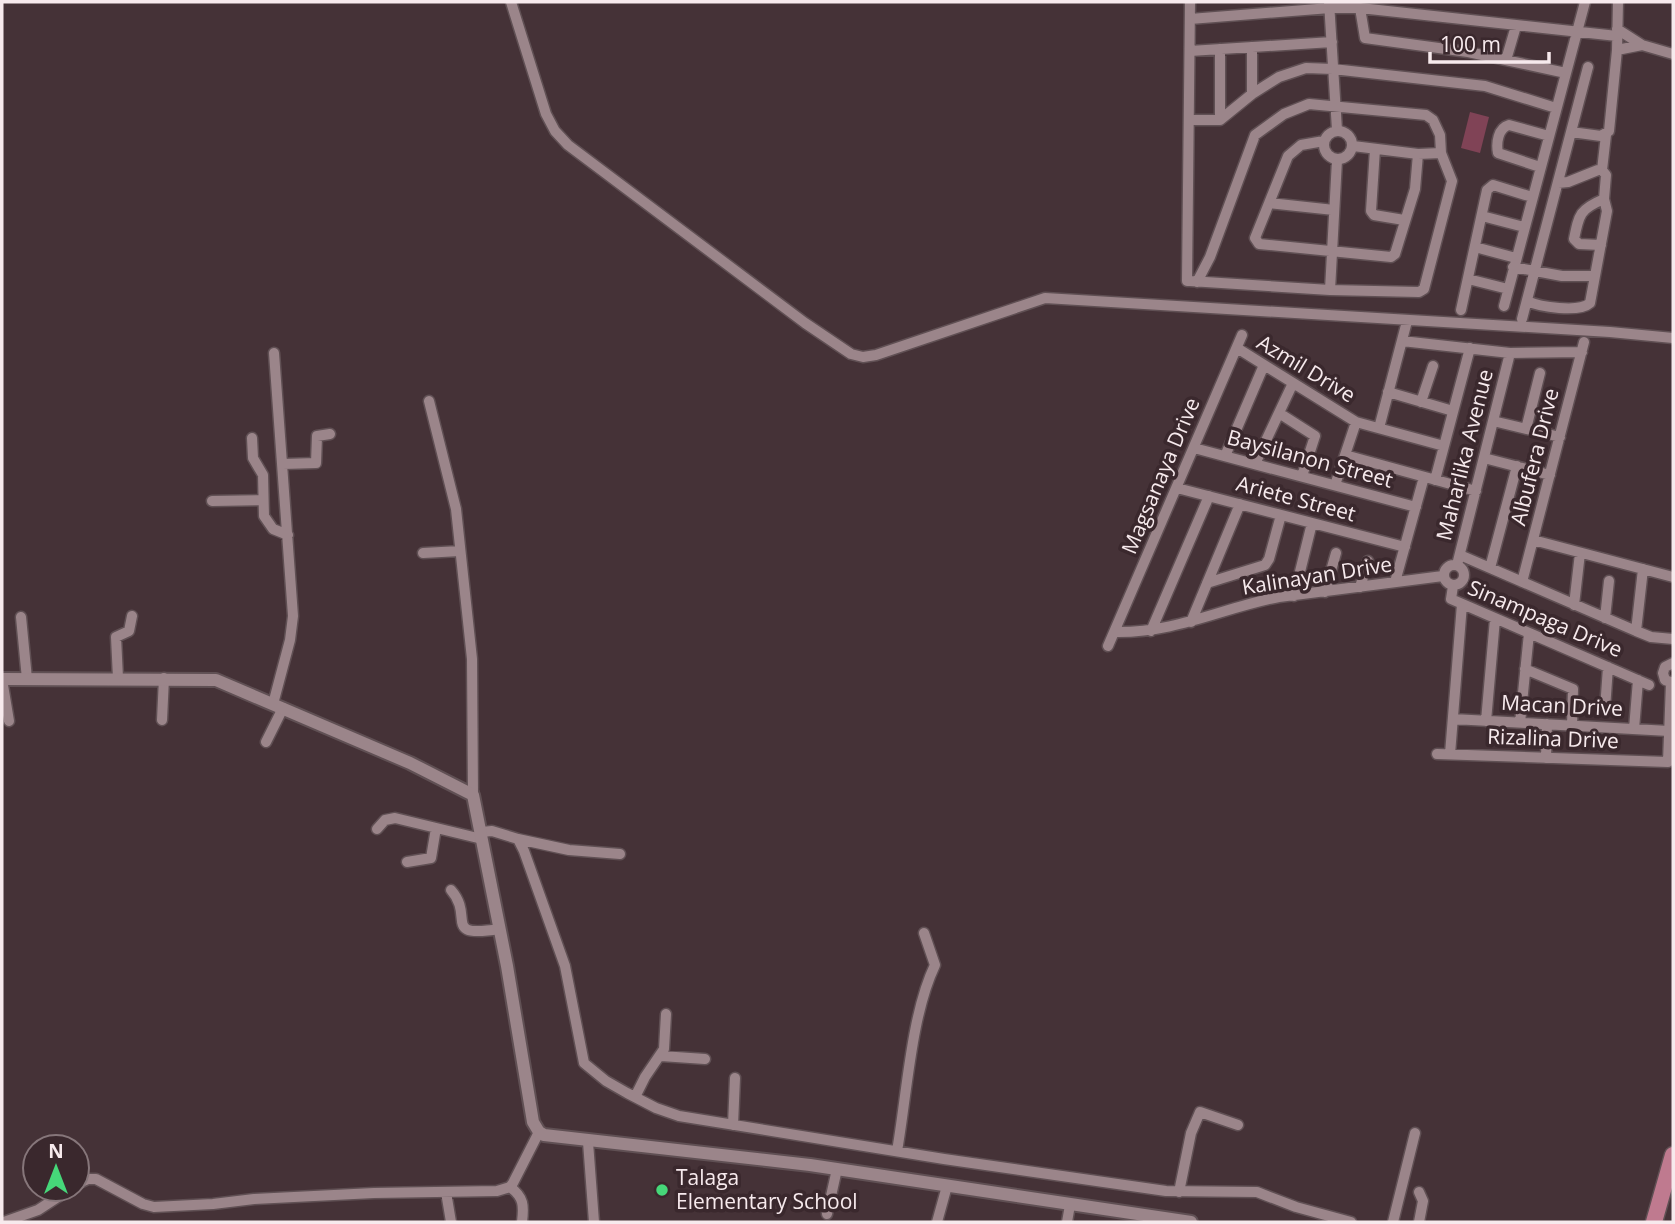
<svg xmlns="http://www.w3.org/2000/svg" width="1675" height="1224" font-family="'Open Sans',sans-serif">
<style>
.green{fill:#804356}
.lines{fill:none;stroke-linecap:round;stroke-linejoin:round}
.minor-casing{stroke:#605054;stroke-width:13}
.tertiary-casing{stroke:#605054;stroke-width:16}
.trunk-casing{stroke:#605054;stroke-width:19}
.minor{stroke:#9b858a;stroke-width:10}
.tertiary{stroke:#9b858a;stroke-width:12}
.trunk{stroke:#bf7a8f;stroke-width:16}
.poi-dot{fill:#46d779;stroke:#3a282d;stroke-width:2.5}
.labels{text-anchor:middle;stroke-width:7;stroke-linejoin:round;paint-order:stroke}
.street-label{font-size:21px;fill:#f7eaed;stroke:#3a282d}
.poi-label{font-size:21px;fill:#f7eaed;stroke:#3a282d;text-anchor:start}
</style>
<rect width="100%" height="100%" fill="#453237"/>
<path class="green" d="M1470,112l19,5 -9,36 -19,-5z"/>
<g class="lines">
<defs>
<path id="minor" d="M511,2l35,112 9,17 13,14 237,178 46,31 12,3 13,-2 169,-57 565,34 63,6
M1190,2l-3,279h3l140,9 89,2 5,-3 28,-108 -11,-28 -1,-18 -7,-15 -7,-5 -117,-11 -25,10 -29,21 -45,122 -13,25
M1329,2l8,128
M1360,8l5,30 103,14 98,21
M1190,19l140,-11h30l257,28
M1617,29l25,16 31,9
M1252,47v47
M1220,49v71
M1617,50l25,-5
M1190,51l142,-9
M1506,60l10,-34
M1189,120h31l32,-26 27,-17 27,-9 27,1 152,17 71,22
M1324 145a14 14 0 1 1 28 0a14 14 0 1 1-28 0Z
M1571,132l30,4 8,-5 8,-81 1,-48
M1324,141l-23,4 -13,11 -33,82 4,6 132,13 4,-3 20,-65 3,-35
M1353,146l65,8 23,-1
M1375,149l-4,62 3,4 30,5
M1540,167l-42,-14c-2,-10 0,-25 11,-28l40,11
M1602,170l4,-35
M1269,203l65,7
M1482,216l42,11
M1601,245l-22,-1 -5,-5c5,-25 6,-30 30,-40
M1475,247l41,11
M1513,267l49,9h33
M1468,279l40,10
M1330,290l7,-130
M1527,301c13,6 52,12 63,2l17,-92 -3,-12 2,-24 -4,-5h-4l-30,12 -10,1
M1504,306l81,-304
M1461,310l26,-120 6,-5 39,12
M1522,319l66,-252
M1402,341l108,12 72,-1
M1237,348l119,74 88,24
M1388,392l65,19
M429,401l27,108 16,150 1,136
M1421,402l12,-36
M1279,413l36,23 -13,40
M1493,421l67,16
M1379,428l27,-103
M1526,429l14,-56
M252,438l1,20 10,17 1,41 9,13 15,6
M1194,448l222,59
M1345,455l131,36
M1225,456l39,-91
M1484,458l66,17
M283,464l33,-1 1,-27 13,-2
M1255,464l38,-81
M1435,480l35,-132
M1335,485l21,-63
M1177,488l228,59
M212,501l51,-1
M1533,540l140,37
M423,553l37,-2
M1460,555l176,76 15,6 22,2
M1444 575a10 10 0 1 1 20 0a10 10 0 1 1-20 0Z
M1457,565l53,-212
M1490,568l27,-102
M1395,582l29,-105
M1522,582l62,-240
M1207,583l58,-18 4,-6 12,-44
M1453,586l-2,13 198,86
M1360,587l8,-26
M1325,592l11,-39
M1294,596l18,-73
M1574,605l6,-52
M21,617l6,62
M1605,618l4,-37
M1191,622l49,-118
M1151,631l58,-135
M1636,631l7,-62
M1115,632c61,1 107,-24 164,-35l164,-21
M1108,646l134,-311
M1673,663l-8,4 -2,6 2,7 8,3
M1525,669l48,20 -1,37
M118,678l-2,-41 13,-6 3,-15
M2,679l7,42
M273,704l17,-64 3,-24 -19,-263
M1605,709l3,-42
M1453,719l216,12
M162,720l2,-42
M1486,721l9,-102
M1520,723l9,-90
M1634,729l4,-49
M266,742l17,-34
M1437,754l231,8 3,-79
M1450,754l12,-150
M1546,758l1,-34
M377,829l8,-9 10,-2 87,21
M481,832l11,-1 26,8 6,12 41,115 19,97 22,18 21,12 29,15 23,8 265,43 222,32 91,1 39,15 55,15
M518,839l51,11 51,4
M407,862l24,-4 5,-30
M451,890c24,27 -10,48 48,39
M661,1056l44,3
M635,1097l10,-20 19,-28 2,-35
M733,1125l2,-47
M588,1142l6,80
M897,1151c10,-57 14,-136 38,-186l-11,-32
M77,1184l11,-5h8l47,25 11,3 59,-3 41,-5 120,-6 123,-2 13,-4 3,-4 26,-51
M510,1187c14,10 14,19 12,35
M446,1192l5,30
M1179,1192l12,-59 9,-21 38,13
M1419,1192l4,9 -4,21
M827,1214l10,-45
M4,1222l34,-12 32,-21
M937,1222l10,-36
M1067,1222l3,-17
M1393,1222l22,-89"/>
<path id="tertiary" d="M2,679l214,1 194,83 63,32 34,171 26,156 6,10 5,3 266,30 381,57"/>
<path id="trunk" d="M1654,1222l19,-67"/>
</defs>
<use href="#minor" class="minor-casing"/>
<use href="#tertiary" class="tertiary-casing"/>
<use href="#trunk" class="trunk-casing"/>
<use href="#minor" class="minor"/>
<use href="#tertiary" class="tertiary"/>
<use href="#trunk" class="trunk"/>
</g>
<circle class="poi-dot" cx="662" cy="1190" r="7"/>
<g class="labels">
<g class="street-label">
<text transform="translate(1306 369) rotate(31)" y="7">Azmil Drive</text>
<text transform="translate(1465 455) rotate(-76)" y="7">Maharlika Avenue</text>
<text transform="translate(1535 457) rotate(-76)" y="7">Albufera Drive</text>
<text transform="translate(1310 459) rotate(15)" y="7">Baysilanon Street</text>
<text transform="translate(1161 476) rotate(-67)" y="7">Magsanaya Drive</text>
<text transform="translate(1296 499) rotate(15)" y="7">Ariete Street</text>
<text transform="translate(1317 576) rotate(-9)" y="7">Kalinayan Drive</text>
<text transform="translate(1545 619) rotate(23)" y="7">Sinampaga Drive</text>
<text transform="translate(1562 706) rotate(3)" y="7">Macan Drive</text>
<text transform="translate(1553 739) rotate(2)" y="7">Rizalina Drive</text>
</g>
<g class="poi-label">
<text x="676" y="1185">Talaga<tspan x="676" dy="24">Elementary School</tspan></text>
</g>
</g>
<rect width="1675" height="1224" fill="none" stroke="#f7eaed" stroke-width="7"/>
<g transform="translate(56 1168)"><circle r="33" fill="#3a282d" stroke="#86767a" stroke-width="2"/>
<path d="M0-5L12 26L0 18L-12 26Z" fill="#46d779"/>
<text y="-10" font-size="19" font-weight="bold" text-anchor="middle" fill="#f7eaed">N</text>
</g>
<path d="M1430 52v10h119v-10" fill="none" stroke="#f7eaed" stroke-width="3.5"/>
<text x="1440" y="52" font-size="21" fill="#f7eaed" stroke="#3a282d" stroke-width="5" paint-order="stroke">100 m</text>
</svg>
